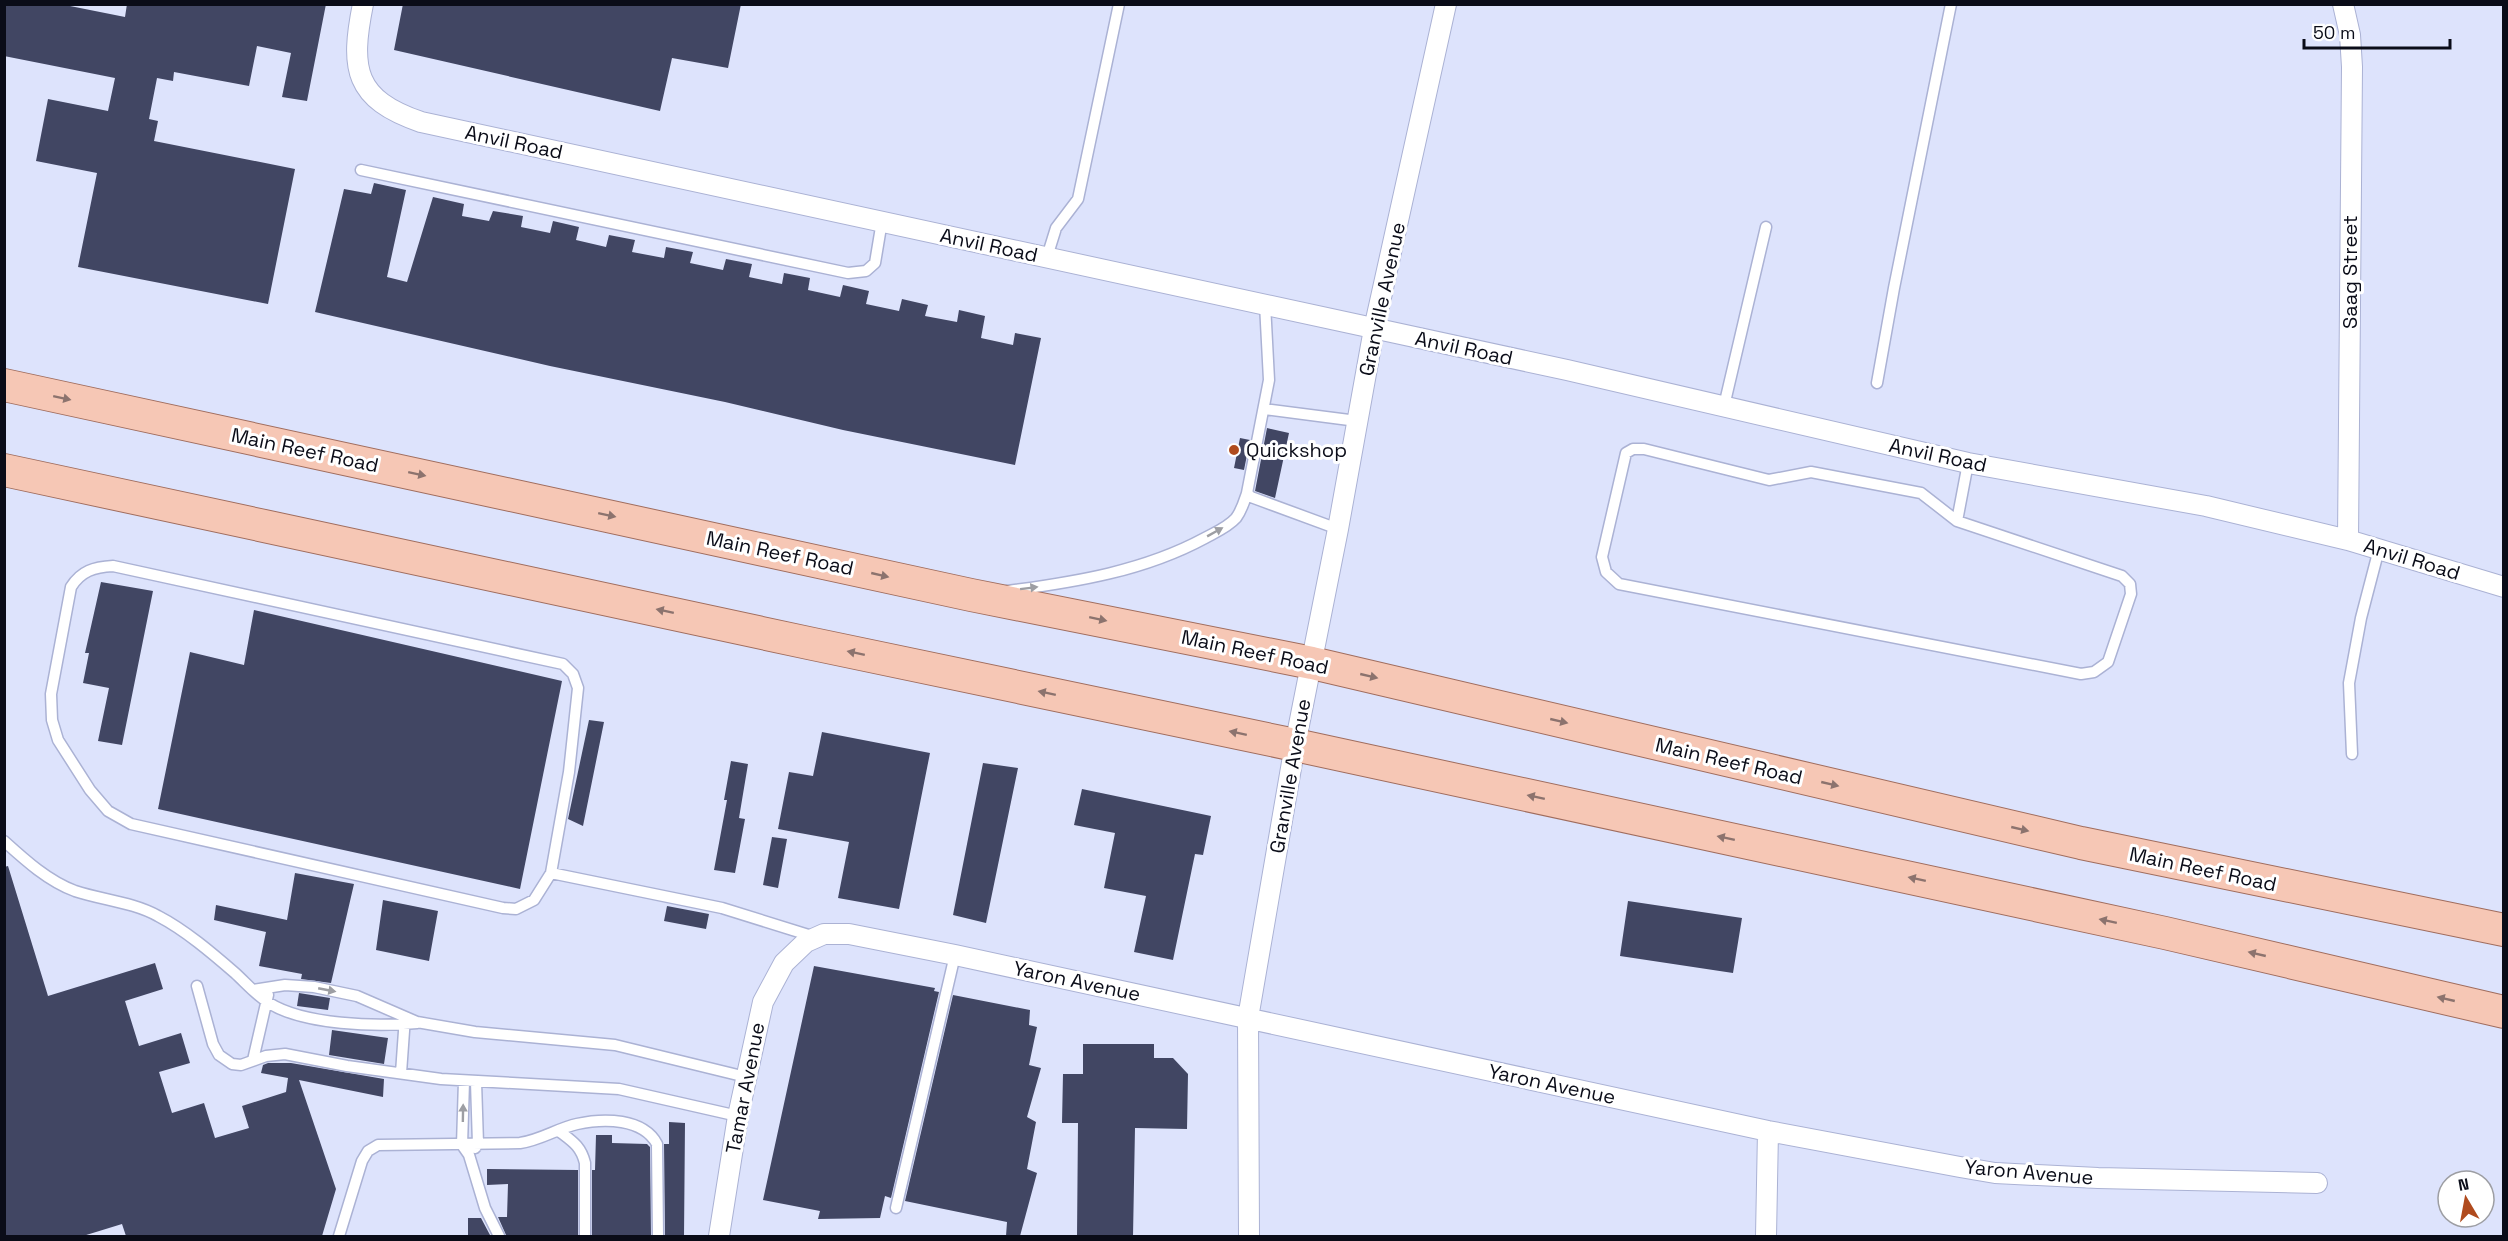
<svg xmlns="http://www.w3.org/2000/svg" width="2508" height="1241" font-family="'Space Grotesk',sans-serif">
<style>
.built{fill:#dde3fc;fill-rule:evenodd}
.building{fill:#414663}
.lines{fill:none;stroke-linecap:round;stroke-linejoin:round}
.service-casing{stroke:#abb2d4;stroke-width:13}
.minor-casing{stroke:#abb2d4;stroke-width:22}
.primary-casing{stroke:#a06d5e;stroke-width:34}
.service{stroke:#fff;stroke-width:10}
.minor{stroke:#fff;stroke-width:20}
.primary{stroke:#f6c7b5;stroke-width:32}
.oneway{fill:#8c736e}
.oneway2{fill:#9d9ea3}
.poi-dot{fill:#b04b1e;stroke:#fff;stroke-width:2}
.labels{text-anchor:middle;stroke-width:6;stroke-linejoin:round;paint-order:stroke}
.street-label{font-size:20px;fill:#0a0c18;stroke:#fff}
.poi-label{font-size:20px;fill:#0a0c18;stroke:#fff;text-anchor:start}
</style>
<rect width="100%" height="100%" fill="#ebeefc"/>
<path class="built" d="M5,5h2498v1231h-2498zM2448,1181h36v36h-36z"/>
<path class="building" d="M4,4h56l65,13 2,-13h199l-19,97 -25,-4 9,-44 -34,-7 -8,40 -75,-14 -1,9 -16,-3 -8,41 9,2 -4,20 141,28 -27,135 -190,-37 19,-94 -61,-12 12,-62 60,12 7,-33 -111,-22z
M403,4h338l-13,64 -56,-10 -12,53 -266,-61z
M374,183l32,7 -19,87 20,5 26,-85 31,7 -2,12 27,5 4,-10 30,5 -2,11 29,6 3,-12 26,6 -3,13 30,7 3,-12 26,5 -3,12 32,6 2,-11 27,5 -3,11 33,7 3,-11 26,5 -3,13 33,7 2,-11 26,5 -2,12 32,7 3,-12 26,6 -3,13 33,7 3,-12 26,6 -3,11 32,6 2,-12 26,6 -4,22 32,7 2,-12 26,5 -26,127 -172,-35 -118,-28 -175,-36 -235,-54 29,-123 27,5z
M1267,428l22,5 -14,65 -20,-7z
M1240,438l10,2 -6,30 -10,-2z
M101,582l52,9 -31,154 -24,-4 11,-53 -26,-5 6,-30h-4z
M254,610l308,71 -42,208 -362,-80 32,-157 54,13z
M589,720l15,2 -21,104 -15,-7z
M822,732l108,21 -31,156 -61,-11 11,-56 -71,-13 11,-57 24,4z
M731,761l17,3 -9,54 6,1 -10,54 -21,-3 13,-70h-3z
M983,763l35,5 -32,155 -33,-8z
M1082,789l129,27 -8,39 -8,-1 -22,106 -39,-8 12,-56 -42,-8 11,-55 -41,-8z
M772,837l15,2 -9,49 -15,-3z
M8,866l40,130 107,-33 8,26 -38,12 14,45 42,-13 9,30 -31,9 13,41 32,-10 11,35 34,-10 -7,-22 44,-14 2,-14 -27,-5 2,-8 5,-2h23l93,16 -1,18 -84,-17 37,109 -14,47h-196l-4,-12 -39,12h-79v-369z
M295,873l59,11 -23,99 -30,-4 1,-5 -43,-8 7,-34 -52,-12 2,-15 71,15z
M383,900l55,11 -9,50 -53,-11z
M1628,901l114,17 -9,55 -113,-17z
M667,906l42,8 -3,15 -42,-8z
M814,966l121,22 -1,3 5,1 -48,206 -6,-2 -5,22 -62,1 2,-8 -57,-11z
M299,993l31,5 -2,12 -31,-4z
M953,995l77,15 -1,15 8,2 -8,38 12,3 -14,49 9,5 -9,47 10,4 -17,63h-14l1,-14 -102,-21z
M332,1030l56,8 -4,26 -55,-9z
M1083,1044h71v14h19l15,16 -1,55 -52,-1 -2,108h-56l1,-113h-16l1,-49h20z
M669,1122l16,1 -1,113h-19l-1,-92h5z
M596,1135h16v8l35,1 3,3 1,89 -59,-1v-65h3z
M487,1169l91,1v65h-72l-8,-18h9l1,-33 -21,1z
M468,1218h13l9,17 -22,1z"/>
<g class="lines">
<defs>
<path id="service" d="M361,170l487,103 18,-2 9,-8 7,-42
M1047,257l9,-29 22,-29 41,-195
M1265,304l4,76 -22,113 4,4 87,32
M1877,383l17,-95 57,-284
M1724,406l42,-179
M1264,409l93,12
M1633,449h11l125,31 42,-8 110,21 36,28 165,55 8,8 1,10 -23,68 -14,10 -13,2 -462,-90 -13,-12 -4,-15 24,-104z
M1957,521l11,-58
M113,566l450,98 10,10 5,14 -9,84 -18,101 -17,27 -18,9 -13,-1 -372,-84 -23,-13 -18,-21 -32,-50 -6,-20 -1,-26 20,-107c10,-16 23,-20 42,-21z
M1007,591c69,-9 137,-20 198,-53 11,-6 23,-11 31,-20 6,-8 8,-16 11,-25
M2352,754l-3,-71 12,-65 18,-69
M4,841c21,19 44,40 71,50 27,9 58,11 83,25 27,14 54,37 77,57 11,10 21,22 34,30 35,22 108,24 148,20
M551,873l171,35 93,29
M197,986l16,58 6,11 13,9 9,1 25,-9 19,-2 62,12 94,13 178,10 119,27
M253,990l32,-5 29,2 43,9 60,26 58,10 140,13 131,32
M253,1060l15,-65
M401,1073l4,-56
M464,1081l-2,64 7,10 16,53 14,28
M559,1131c13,10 22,15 26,32v73
M475,1148l3,-4 -2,-62
M896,1208l59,-253
M339,1236l23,-75 6,-10 10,-6 142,-2c21,-3 38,-15 57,-19 27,-6 66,-6 80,20l1,92"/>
<path id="minor" d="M363,4c-13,65 -9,95 58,118l1146,248 401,93 238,43 142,34 156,47
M2343,4l7,31 2,32 -4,473
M719,1236l19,-120 25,-114 21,-39 22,-21 18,-8h25l106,21 813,176 192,36 35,6 103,5 219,5
M1249,1236l-1,-218 47,-273 43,-216 36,-200 72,-325
M1766,1236l2,-105"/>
<path id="primary" d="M4,385l967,210 341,68 769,180 423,87
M4,470l809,174 482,101 870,188 339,79"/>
</defs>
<use href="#service" class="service-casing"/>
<use href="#minor" class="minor-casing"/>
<use href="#primary" class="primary-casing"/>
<use href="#service" class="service"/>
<use href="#minor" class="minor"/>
<use href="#primary" class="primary"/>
</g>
<defs><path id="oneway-solid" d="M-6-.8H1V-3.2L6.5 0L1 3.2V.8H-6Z" transform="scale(1.5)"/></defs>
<g class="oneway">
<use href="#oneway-solid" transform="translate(62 398) rotate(12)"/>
<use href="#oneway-solid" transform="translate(417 474) rotate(12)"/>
<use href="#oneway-solid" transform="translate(607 515) rotate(12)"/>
<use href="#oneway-solid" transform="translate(880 575) rotate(13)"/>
<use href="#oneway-solid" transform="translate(665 611) rotate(-168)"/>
<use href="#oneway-solid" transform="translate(1098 619) rotate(12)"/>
<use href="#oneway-solid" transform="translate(856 653) rotate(-168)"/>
<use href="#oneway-solid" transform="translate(1369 676) rotate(13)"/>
<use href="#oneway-solid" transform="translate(1047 693) rotate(-168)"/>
<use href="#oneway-solid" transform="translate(1559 721) rotate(13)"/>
<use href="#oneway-solid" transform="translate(1238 733) rotate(-168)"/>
<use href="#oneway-solid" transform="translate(1830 784) rotate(13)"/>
<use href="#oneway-solid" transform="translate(1536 797) rotate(-168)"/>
<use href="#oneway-solid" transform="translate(2020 829) rotate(13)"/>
<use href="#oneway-solid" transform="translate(1726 838) rotate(-168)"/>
<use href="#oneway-solid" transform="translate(1917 879) rotate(-168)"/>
<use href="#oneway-solid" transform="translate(2108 921) rotate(-168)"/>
<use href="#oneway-solid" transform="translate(2257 954) rotate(-167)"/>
<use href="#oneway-solid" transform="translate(2446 999) rotate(-167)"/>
</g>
<g class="oneway2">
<use href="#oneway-solid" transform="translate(1215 532) rotate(-29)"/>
<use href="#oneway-solid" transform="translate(1029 588) rotate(-7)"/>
<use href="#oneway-solid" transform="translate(327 990) rotate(11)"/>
<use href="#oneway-solid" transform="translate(463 1113) rotate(-89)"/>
</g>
<circle class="poi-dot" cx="1234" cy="450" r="6"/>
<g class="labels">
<g class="street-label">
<text transform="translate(514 142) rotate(12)" y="7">Anvil Road</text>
<text transform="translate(989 245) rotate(12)" y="7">Anvil Road</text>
<text transform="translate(2350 272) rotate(-90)" y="7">Saag Street</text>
<text transform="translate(1382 299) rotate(-78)" y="7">Granville Avenue</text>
<text transform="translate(1464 348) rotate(12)" y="7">Anvil Road</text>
<text transform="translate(305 450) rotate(12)" y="7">Main Reef Road</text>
<text transform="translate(1938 455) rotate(12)" y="7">Anvil Road</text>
<text transform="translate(780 553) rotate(12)" y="7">Main Reef Road</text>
<text transform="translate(2412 559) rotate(17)" y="7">Anvil Road</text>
<text transform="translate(1255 652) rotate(12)" y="7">Main Reef Road</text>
<text transform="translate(1729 761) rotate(13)" y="7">Main Reef Road</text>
<text transform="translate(1290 776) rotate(-80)" y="7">Granville Avenue</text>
<text transform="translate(2203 869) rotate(12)" y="7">Main Reef Road</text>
<text transform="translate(1077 981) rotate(12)" y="7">Yaron Avenue</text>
<text transform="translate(1552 1084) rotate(12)" y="7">Yaron Avenue</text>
<text transform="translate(745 1088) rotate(-79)" y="7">Tamar Avenue</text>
<text transform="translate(2029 1172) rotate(5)" y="7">Yaron Avenue</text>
</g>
<g class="poi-label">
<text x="1246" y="457">Quickshop</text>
</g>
</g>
<rect width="2508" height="1241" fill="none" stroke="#0a0c18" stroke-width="12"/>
<g transform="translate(2466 1199) rotate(350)"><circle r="28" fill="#ffffff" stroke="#9d9ea3" stroke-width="1.5"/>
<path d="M0-4.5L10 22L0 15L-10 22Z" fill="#b04b1e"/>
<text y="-9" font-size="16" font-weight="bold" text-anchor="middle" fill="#0a0c18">N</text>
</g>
<path d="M2304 39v9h146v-9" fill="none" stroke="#0a0c18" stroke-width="3"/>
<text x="2313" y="39" font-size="18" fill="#0a0c18" stroke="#ffffff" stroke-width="4.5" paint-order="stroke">50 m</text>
</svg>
